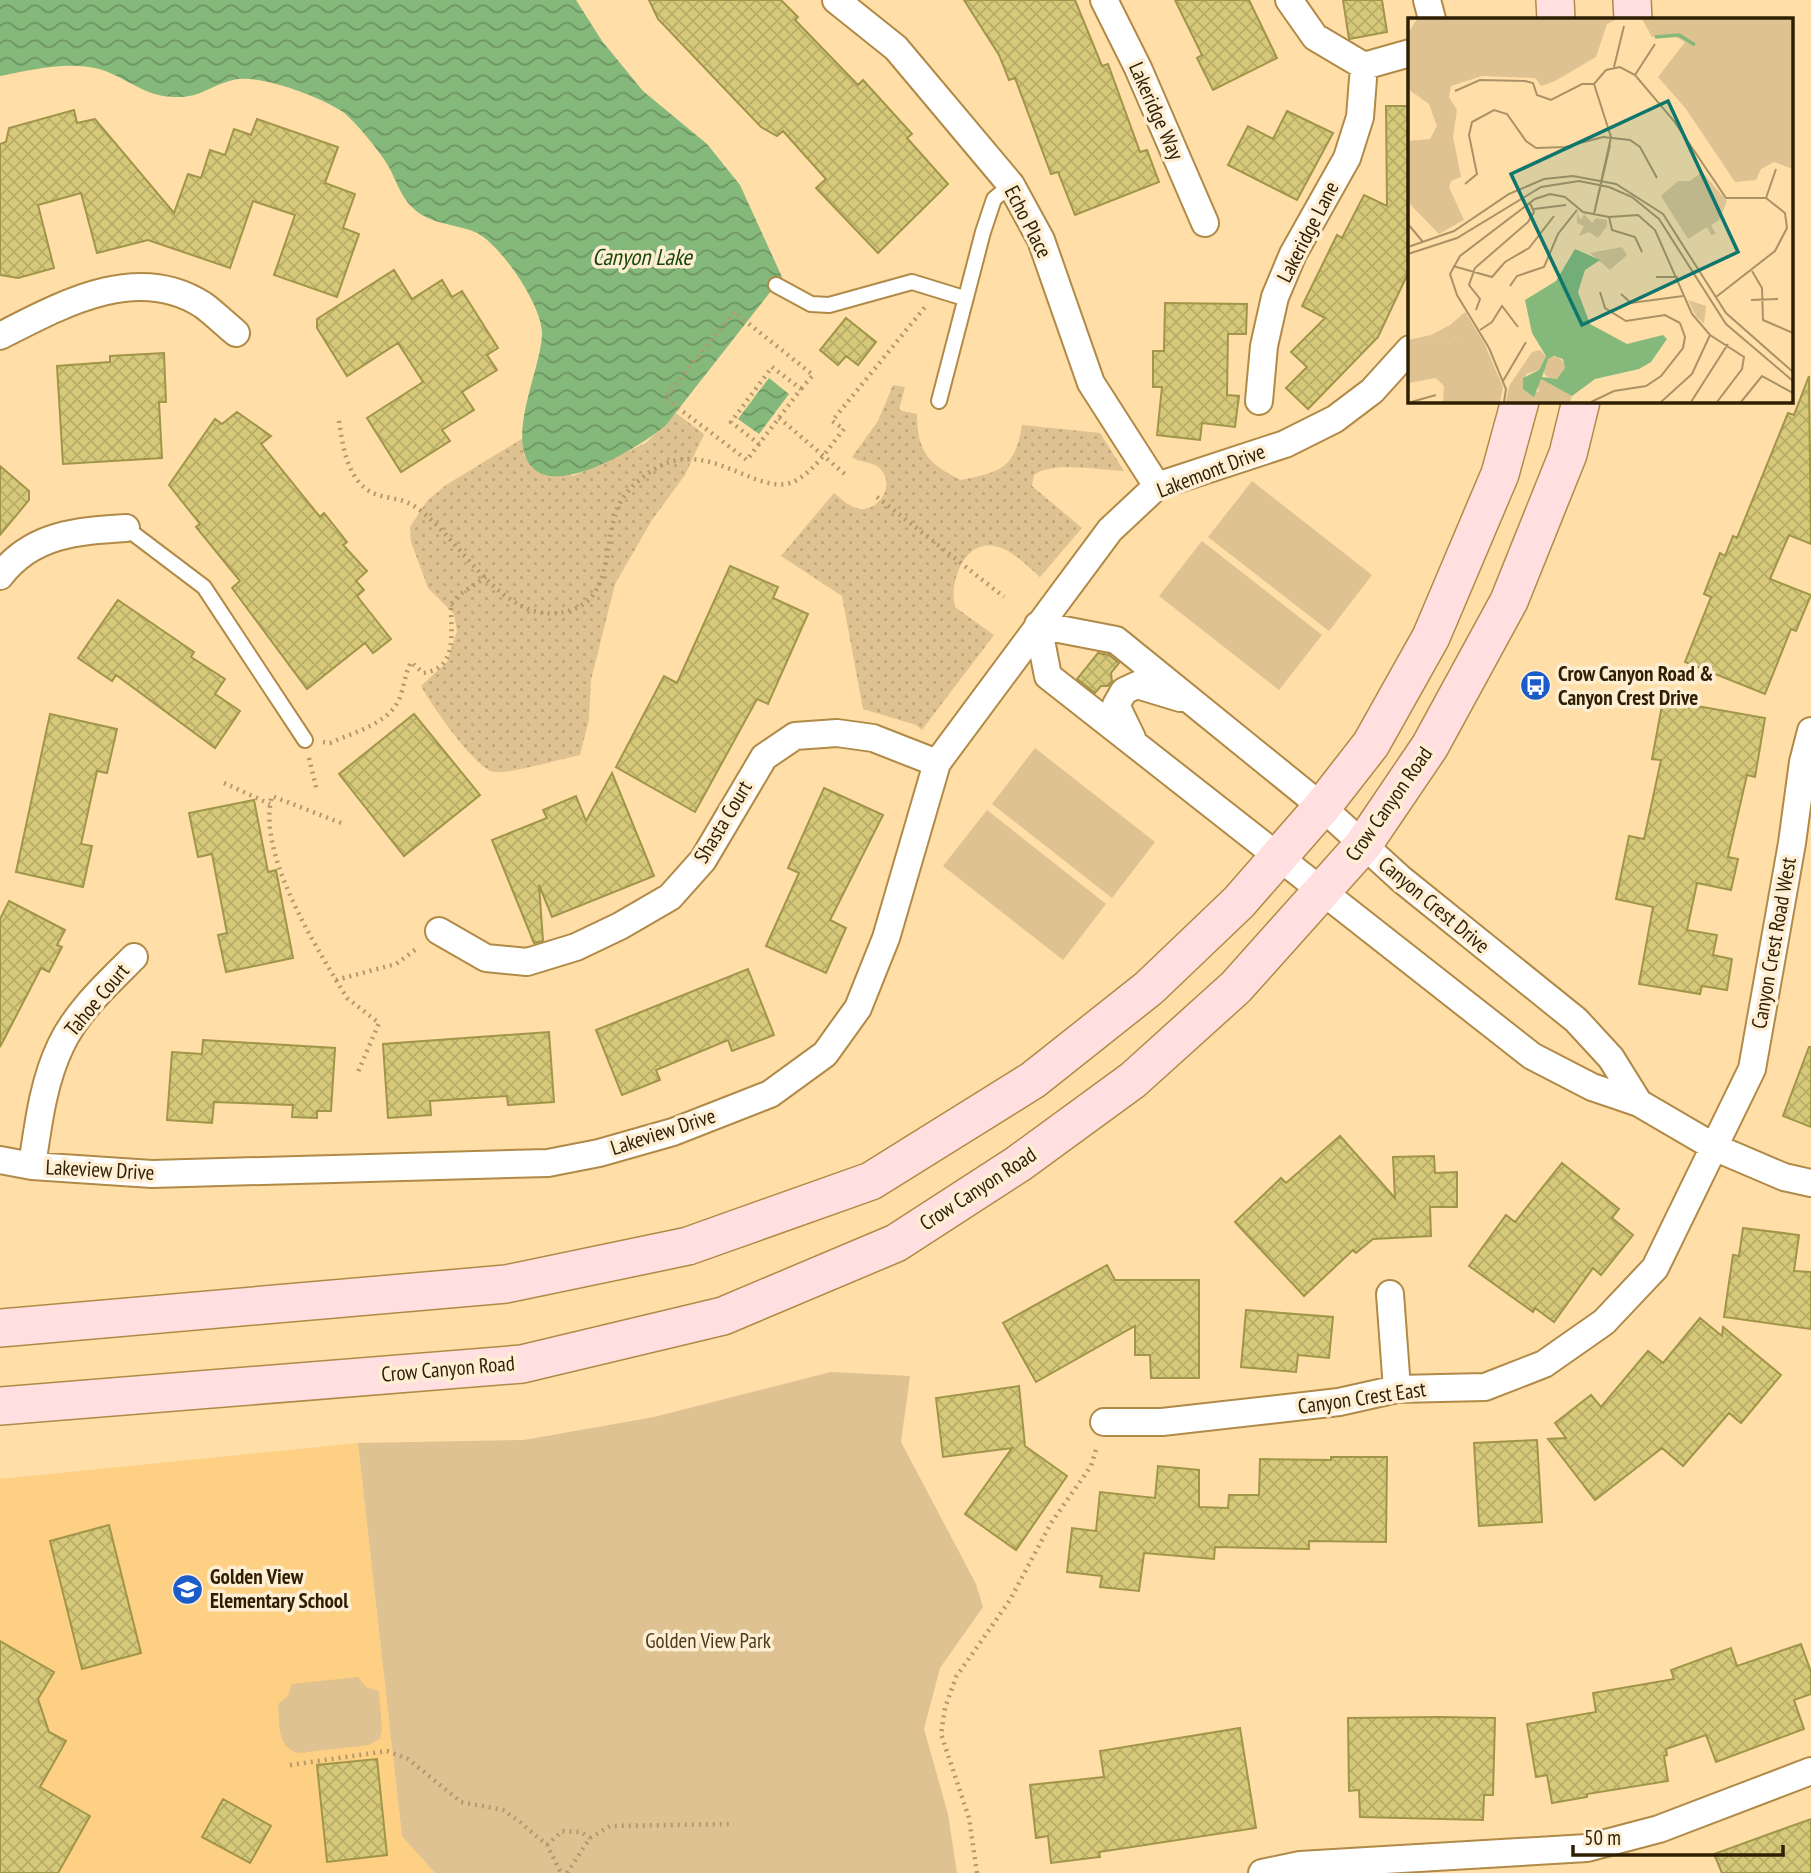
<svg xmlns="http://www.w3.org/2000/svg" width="1811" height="1873" font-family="'PT Sans Narrow',sans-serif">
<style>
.built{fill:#fdd083}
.grass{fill:url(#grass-dots)}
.green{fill:#dec292}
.water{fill:url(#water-waves)}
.building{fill:url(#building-cross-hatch);stroke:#a19549;stroke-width:2}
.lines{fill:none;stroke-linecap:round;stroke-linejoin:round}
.lane-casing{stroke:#b08a46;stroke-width:18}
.street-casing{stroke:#b08a46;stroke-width:30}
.secondary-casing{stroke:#b08a46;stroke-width:40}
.path{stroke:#b3996c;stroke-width:4.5;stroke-dasharray:2 5;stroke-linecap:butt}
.lane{stroke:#fff;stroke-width:14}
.street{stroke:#fff;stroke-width:26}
.secondary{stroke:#ffdfdf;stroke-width:37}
.labels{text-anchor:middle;stroke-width:7;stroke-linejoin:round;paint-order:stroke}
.street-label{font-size:21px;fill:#2e1f02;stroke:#feeed3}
.poi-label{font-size:21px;font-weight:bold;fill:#2e1f02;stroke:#feeed3;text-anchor:start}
.park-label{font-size:21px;fill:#4c3a1b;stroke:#feeed3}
.water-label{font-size:23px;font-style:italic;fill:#154809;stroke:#feeed3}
.inset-river{fill:none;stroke:#85b87b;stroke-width:3.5}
.inset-road{fill:none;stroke:#ab9266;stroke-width:2}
.view{fill:#0f766e;fill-opacity:0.15;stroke:#0f766e;stroke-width:3.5}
.inset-edge{fill:none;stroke:#2e1f02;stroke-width:3.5}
</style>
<defs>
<pattern id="grass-dots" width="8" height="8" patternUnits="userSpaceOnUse" patternTransform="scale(1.75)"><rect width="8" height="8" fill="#dec292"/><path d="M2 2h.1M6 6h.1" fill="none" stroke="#bfa67c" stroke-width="1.8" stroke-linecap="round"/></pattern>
<pattern id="water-waves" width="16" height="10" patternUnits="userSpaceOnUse" patternTransform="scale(1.75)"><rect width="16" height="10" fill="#85b87b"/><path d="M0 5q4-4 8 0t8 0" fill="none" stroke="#6d9563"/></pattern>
<pattern id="building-cross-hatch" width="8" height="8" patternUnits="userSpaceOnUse" patternTransform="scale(1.75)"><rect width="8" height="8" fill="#d6c97a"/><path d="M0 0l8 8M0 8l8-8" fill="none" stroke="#b8ac68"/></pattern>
</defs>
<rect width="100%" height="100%" fill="#ffdea8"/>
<path class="built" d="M358,1443l44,393 33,37h-435v-394z"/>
<path class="grass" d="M893,385l12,2 -6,23 18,4c0,37 11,50 44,66 41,-8 54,-12 61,-55l78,8 24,38c-23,-1 -73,-10 -90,4l-2,11 50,42 -42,49c-13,-11 -28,-28 -46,-31 -31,-5 -45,37 -39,61l39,28 -72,95 -6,-5 -53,-16 -21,-113 -61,-40 53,-63c8,6 18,17 29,16 21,-1 32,-29 15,-42 -8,-6 -18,-4 -26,-10l26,-36z
M676,413l28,21 -19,41 -33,45 -37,64 -24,96 -2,39 -9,36c-19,4 -70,19 -86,17 -18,-2 -64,-69 -73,-86l26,-24 10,-31 -3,-17 -26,-26 -17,-46 -1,-15 17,-26 19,-16 79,-48 -1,19 49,20 73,-33z"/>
<path class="green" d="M1252,481l120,94 -43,56 -121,-94z
M1202,541l120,94 -43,55 -120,-94z
M1035,748l120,94 -43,56 -120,-94z
M987,810l119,94 -43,56 -120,-94z
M831,1372l79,4 -9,66 75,142 7,23 -43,61 -16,61 24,85 9,59h-522l-33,-37 -44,-393 166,-3 130,-23z
M358,1677l8,10 13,4 3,38 -2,10 -11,6 -71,8c-22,-6 -18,-30 -20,-49l10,-8 4,-12z"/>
<path class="water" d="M0,0h576l26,41 41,50 64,53 33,41 42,92 -116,148c-23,20 -104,70 -132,44 -31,-28 9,-103 8,-137 -1,-27 -40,-86 -65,-99 -17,-8 -38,-8 -55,-18 -19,-12 -23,-28 -32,-46 -7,-14 -35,-48 -47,-57 -22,-15 -84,-39 -110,-32 -30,8 -34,21 -70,16 -23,-4 -42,-21 -64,-27 -32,-8 -67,1 -99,7z
M769,378l20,16 -30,40 -21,-15z"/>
<path class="building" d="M649,0h132l17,17 -3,3 63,65 5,-5 49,54 -5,4 41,46 -70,69 -62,-65 10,-9 -43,-48 -6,5 -16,-9 -103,-108z
M964,0h111l27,66 6,-2 32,88 7,-2 12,32 -84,33 -17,-43 -7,2 -36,-96 -6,2 -10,-25z
M1175,0h74l28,58 -64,32 -16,-32 5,-3z
M1343,0h39l5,32 -38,7z
M1386,106h24v163l-32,68 -70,72 -22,-21 21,-21 -16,-15 34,-34 -23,-12 35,-71 5,3 22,-43 23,11z
M74,110l3,13 18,-4 79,94 14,-39 13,4 9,-28 15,5 9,-26 17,6 6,-16 81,28 -13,36 30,11 -12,34 16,6 -22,63 -63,-22 21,-60 -42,-14 -23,67 -82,-28 -51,13 -16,-60 -43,12 16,63 -36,10 -18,-3v-131l6,-2 3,-14z
M1287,111l46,22 -36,67 -69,-35 20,-39 25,13z
M394,270l18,29 30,-19 10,17 10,-6 36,57 -11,7 10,15 -35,22 12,18 -32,20 8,11 -49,31 -34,-54 56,-36 -25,-39 -51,33 -30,-48v-9z
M1165,303l82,1 -1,30h-18l-1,61 12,1 -4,31 -33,-4 -2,17 -43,-5 5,-48h-9v-36h11z
M846,318l30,24 -18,23 -12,-9 -8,9 -18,-15z
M164,353l2,49h-7l3,56 -99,6 -6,-98 53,-4v-6z
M1809,376l2,168 -22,-9 -19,44 41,16 -15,36 -5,-2 -26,65 -80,-32 26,-65 -7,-3 16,-41 5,3 8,-20 4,2 51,-125 6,2z
M237,412l34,24 -10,8 59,73 4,-4 23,29 -4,3 24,26 -11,10 8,9 -7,6 34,43 -18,14 -8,-10 -58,46 -75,-101 8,-7 -44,-54 4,-3 -31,-39 46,-66 7,5z
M0,466l29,25v9l-29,35z
M730,566l48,21 -5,11 35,16 -40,90 -11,-5 -62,113 -79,-45 48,-91 13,7z
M118,600l76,52 -3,5 34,22 -10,15 25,17 -25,37 -99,-73 -4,6 -34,-23z
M1098,653l11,2 10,8 -8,10 1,9 -4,4h-7l-6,7 -18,-14z
M1663,700l102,18 -10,59 -8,-2 -19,82 10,2 -7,31 -34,-7 -10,47 30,5 -4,20 19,4 -5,31 -25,-4 -2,8 -61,-10 14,-77 -37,-8 13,-63 15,3 17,-79 -9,-1z
M50,714l67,15 -10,44 -10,-2 -16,73 11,2 -9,41 -67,-15z
M414,714l66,81 -76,61 -65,-82z
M612,773l42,103 -102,41 -13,-32 4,56 -9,2 -42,-103 55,-22 -4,-8 33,-14 10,25z
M824,788l59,27 -53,105 16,8 -20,45 -60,-27 33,-73 -11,-5z
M254,800l14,72 8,-2 17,88 -67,14 -8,-37 9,-2 -15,-79 -14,3 -9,-44z
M9,901l56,29 -8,15 5,2 -13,25 -8,-4 -41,79v-128z
M748,969l26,66 -42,16 -4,-11 -72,30 4,10 -38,15 -26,-65z
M549,1032l5,70 -46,3 -1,-9 -77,5 1,14 -43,3 -5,-74z
M203,1040l132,8 -4,63h-14v7l-25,-1 1,-12 -79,-3 -2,21 -45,-3 5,-68 30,2z
M1809,1047h2v80l-28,-11z
M1340,1136l55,62 -2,-41 41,-1 1,17 22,-1v35h-27l1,29 -58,3 -17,14 -3,-3 -49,46 -69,-74 46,-44 5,5z
M1562,1163l57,46 -7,9 21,17 -32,40 -8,-7 -39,54 -19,-14 -2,4 -64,-46 37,-51 9,7z
M1743,1228l56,7 -5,36 17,1v57l-87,-12 9,-62 6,1z
M1107,1265l8,15h84v98h-48l-1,-23h-15v-29l-99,56 -33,-59z
M1246,1310l87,7 -4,41 -31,-3 -2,17 -55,-5z
M1700,1318l22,18 1,-9 58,48 -40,48 -12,-10 -46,53 -21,-18 -67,52 -47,-61 18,-1 -11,-15 36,-28 10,12 47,-56 15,12z
M1019,1386l6,60 42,30 -51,74 -51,-36 47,-66 -69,9 -7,-59z
M1537,1440l5,82 -63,4 -5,-83z
M1331,1457h56l-1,85 -77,-1v8l-94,-2 -1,12 -70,-6 -5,38 -39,-4 2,-11 -35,-4 5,-44 24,3 4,-39 55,6 3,-32 41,4v37l29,1 1,-13h30l1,-36 71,1z
M109,1525l32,128 -59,16 -32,-128z
M0,1641l54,31 -16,27 11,33 17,9 -26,46 50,29 -32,57h-58z
M1801,1644l10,28v22l-17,6 10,29 -88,33 -10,-27 -40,14 1,6 -3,1 4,25 -81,13v3l-35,6 -5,-28 -11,2 -9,-53 69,-12 -3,-19 81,-14 -3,-9 60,-22 6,18z
M1440,1717l55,1 -2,77h-9l-1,25 -123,-3 -1,-27 -10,1 -1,-73z
M1240,1728l16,100 -157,24 1,5 -49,6 -3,-27 -12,2 -6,-53 74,-8 -4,-26z
M377,1759l10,96 -60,7 -10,-97z
M223,1799l48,27 -21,37 -48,-26z
M1811,1819v54h-89l-8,-19z"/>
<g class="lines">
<defs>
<path id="lane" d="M776,285l35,19 18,1 83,-23 52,16
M939,401l44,-169 11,-33 17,-14
M126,528l78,59 101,153"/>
<path id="street" d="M836,0l60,48 115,137 30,55 50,143 66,103
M1104,0l34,68 67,155
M1289,0l26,37 49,29 46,-13
M1427,0l5,19
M0,336c61,-31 137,-74 203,-31 11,8 22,19 33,28
M1259,401l5,-55 11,-49 18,-43 54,-96 13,-41 4,-51
M0,576c32,-42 77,-45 126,-48
M1038,625l10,51 484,380 60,31 47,16 77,45 68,29 27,6
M1038,625l78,15 206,167 79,72 175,141 35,38 28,45
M1132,738l-16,-33 8,-14 13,-6 43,13
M439,931l47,27 41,4 49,-15 44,-21 50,-29 33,-37 61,-103 31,-21 42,-3 36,5 64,25
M0,1160l32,6 120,8 396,-11 51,-10 74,-21 97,-38 55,-40 33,-46 28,-70 51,-175 173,-233 47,-44 128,-42 50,-25 37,-28 38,-42
M32,1166c6,-40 11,-84 29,-121 16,-34 47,-62 73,-88
M1390,1294l7,95
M1104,1422h58l177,-20 58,-13 88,-2 59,-23 60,-42 51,-54 97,-199 40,-226 11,-81 8,-31
M1262,1873l38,-8 287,-17 72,-19 152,-58"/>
<path id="secondary" d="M1555,0l1,19
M1632,0l1,19
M0,1328l506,-44 182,-38 183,-65 162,-101 116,-92 90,-86 83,-95 49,-63 60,-107 69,-163 20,-73
M0,1406l522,-42 201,-48 173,-73 122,-79 115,-84 103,-93 127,-142 67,-99 79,-145 59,-147 13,-53"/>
</defs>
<use href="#lane" class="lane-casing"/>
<use href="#street" class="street-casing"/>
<use href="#secondary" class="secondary-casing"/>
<path class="path" d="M772,367l29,22 -42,55 -28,-22z
M779,418l67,57
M339,421c3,20 6,43 19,60 16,21 38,13 56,25 49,32 91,129 160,103 42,-16 28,-76 47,-108 9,-15 24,-27 39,-35 53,-27 101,35 137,14 19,-11 33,-34 47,-51l-12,-8 93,-114
M759,444l-12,16 -82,-62 69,-86 79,63 -12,14
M877,497l127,100
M323,742l7,1c24,-11 63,-20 71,-49 4,-12 4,-20 10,-32l12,11c37,-5 27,-43 28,-69l8,-9 27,-18
M309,758l8,33
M224,783l46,21
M341,823l-69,-27c-15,53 37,139 64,184l60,-16 23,-17
M336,980l11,18 32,25 -21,49
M290,1765l97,-14 21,8 53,43 42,8 17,12 27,23 14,28
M547,1845l15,-14 19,1 9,6
M567,1873l23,-35 20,-12 124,-2
M977,1873l-8,-55 -28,-84 4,-26 11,-31 54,-77 41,-77 40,-57 6,-20"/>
<use href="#lane" class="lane"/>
<use href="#street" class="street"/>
<use href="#secondary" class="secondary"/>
</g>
<defs>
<symbol id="bus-disc" viewBox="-11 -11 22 22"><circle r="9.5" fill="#1c5cc8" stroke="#feeed3"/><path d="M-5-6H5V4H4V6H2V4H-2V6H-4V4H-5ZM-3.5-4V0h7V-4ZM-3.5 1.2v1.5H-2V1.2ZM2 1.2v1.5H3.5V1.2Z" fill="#fff"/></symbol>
<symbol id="school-disc" viewBox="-11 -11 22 22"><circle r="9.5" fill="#1c5cc8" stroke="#feeed3"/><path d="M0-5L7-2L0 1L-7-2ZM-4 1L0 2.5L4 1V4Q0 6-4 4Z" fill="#fff"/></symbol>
</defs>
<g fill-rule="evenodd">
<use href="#bus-disc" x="1518" y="668" width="35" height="35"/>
<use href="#school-disc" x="170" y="1572" width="35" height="35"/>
</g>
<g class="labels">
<g class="street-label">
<text transform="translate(1156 111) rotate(66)" y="7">Lakeridge Way</text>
<text transform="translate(1028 222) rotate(63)" y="7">Echo Place</text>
<text transform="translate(1308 232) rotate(-63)" y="7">Lakeridge Lane</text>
<text transform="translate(1211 471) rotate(-21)" y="7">Lakemont Drive</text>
<text transform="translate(1389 804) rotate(-55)" y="7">Crow Canyon Road</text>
<text transform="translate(723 822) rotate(-59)" y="7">Shasta Court</text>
<text transform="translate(1434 905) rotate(40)" y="7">Canyon Crest Drive</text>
<text transform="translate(1774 943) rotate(-80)" y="7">Canyon Crest Road West</text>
<text transform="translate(97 1000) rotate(-50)" y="7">Tahoe Court</text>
<text transform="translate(663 1132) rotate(-18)" y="7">Lakeview Drive</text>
<text transform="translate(100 1170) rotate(3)" y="7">Lakeview Drive</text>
<text transform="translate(978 1189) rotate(-33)" y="7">Crow Canyon Road</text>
<text transform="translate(448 1369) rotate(-5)" y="7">Crow Canyon Road</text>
<text transform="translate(1362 1398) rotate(-8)" y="7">Canyon Crest East</text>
</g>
<g class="poi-label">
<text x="1558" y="681">Crow Canyon Road &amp;<tspan x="1558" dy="24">Canyon Crest Drive</tspan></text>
<text x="210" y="1584">Golden View<tspan x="210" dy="24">Elementary School</tspan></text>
</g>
<g class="park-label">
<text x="708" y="1648">Golden View Park</text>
</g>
<g class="water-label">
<text x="642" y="265">Canyon Lake</text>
</g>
</g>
<g transform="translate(1408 18)">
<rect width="385" height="385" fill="#ffdea8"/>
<path d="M9,1h200l-10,5 -11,33 -41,24 -14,5 -6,-8 -53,-2 -31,10 -2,11 8,13 -4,27 8,40 -10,4 -2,6 15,33 -25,14 -31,-32v-61l22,-2 7,-13 -8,-22 -21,-15v-56zM234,1h151v150l-19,-7 -13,7 -5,11 -21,2 -49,-73 -28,-32 27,-35 -13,-7 -20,2zM169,195l4,7 3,-6 8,9 4,-5 11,2v6l-9,12 -9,-6 -10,4 5,-10 -7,-3zM214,229l5,8 -17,15 -20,-17zM57,294l19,31 19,44 -3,15h-57l1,-16 -8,-8 -28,5v-43l23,-5 19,9 7,-8 -7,-11zM132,332l6,6 -7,14 -13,4 -3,15 16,3 -2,-10 4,-3 31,17 -2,6h-64l3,-16 23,-34zM135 350a11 11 0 1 1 22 0a11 11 0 1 1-22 0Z" fill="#dec292"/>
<path d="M42,307l9,8 -9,11 -19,-9z" fill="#dec292"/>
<path d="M281,1h104v134l-38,1v-97zM294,154l25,29 -8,19 -8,5 5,9 -5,1 -4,-8 -19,12 -27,-43 17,-15h12zM280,282l18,6 -2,18 -8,-8z" fill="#dec292"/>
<path d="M167,231l25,11 -15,10 -7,22 12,32 37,20 36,-9 4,4 -16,23 -12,7 -44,10 -23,17 -31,-17 -7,18 -11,-8v-11l16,-8 7,-14 -14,-23 -7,-33 31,-19zM146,338l9,3 2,9 -8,11 -15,-2 6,-18z" fill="#85b87b" fill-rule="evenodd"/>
<path class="inset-river" d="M247,19l24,-2 16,10"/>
<path class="inset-road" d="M206,49l10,-41M227,57l20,-31M47,73l25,-11 45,1 8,2 4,12 14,5 31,-16h12M57,166l12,-10 -8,-39 3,-13 22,-12 13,4 19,27 10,7 29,-1 38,-10 27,3 10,7 17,31M358,180l10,-29M126,191l32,-4M186,196l17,-77 -17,-53 12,-14 14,-3 15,8 39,46 52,77h40l19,15 2,15 -12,23 -59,46M186,196l16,-69M201,199l3,13 23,7 7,15M0,206l15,18M0,229l46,-16 55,-37 35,-15 29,-3 43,8 47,30 63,99 67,59M0,236l49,-16 84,-51 38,-6 30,6 23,10 27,22 67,105 67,57M45,248l39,11 13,-15 24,-14 25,-32M344,253l10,17 1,32 30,13M248,259h22M102,268l7,-10 27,-9 14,-33 19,-24M192,274l5,16 21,13 39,-6 15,8M213,276l10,9 52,-7M343,282l27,-1M68,292l4,-11 -11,-14 6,-17 53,-46 6,-10 -4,-9M72,312l12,-8 10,-16 16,21M95,363l23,-39M3,384l25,-7M96,384l2,-13 -17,-41 -32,-53 -7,-21 10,-18 75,-57 15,-5 15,3 18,15 26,5 29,-2 17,15 37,84 18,21 34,22 -2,12 -25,33M183,384l23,-11 32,-5 15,-10 22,-28 2,-11 -5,-14M253,384l31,-28 18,-39M283,384l37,-58M333,384l21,-26 31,17"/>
<path class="view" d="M260,83l70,151 -156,73 -71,-151z"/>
<rect width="385" height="385" class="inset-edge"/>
</g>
<path d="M1573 1845v10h210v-10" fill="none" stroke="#2e1f02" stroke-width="3.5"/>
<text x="1584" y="1845" font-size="21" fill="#2e1f02" stroke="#feeed3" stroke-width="5" paint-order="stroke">50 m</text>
</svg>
